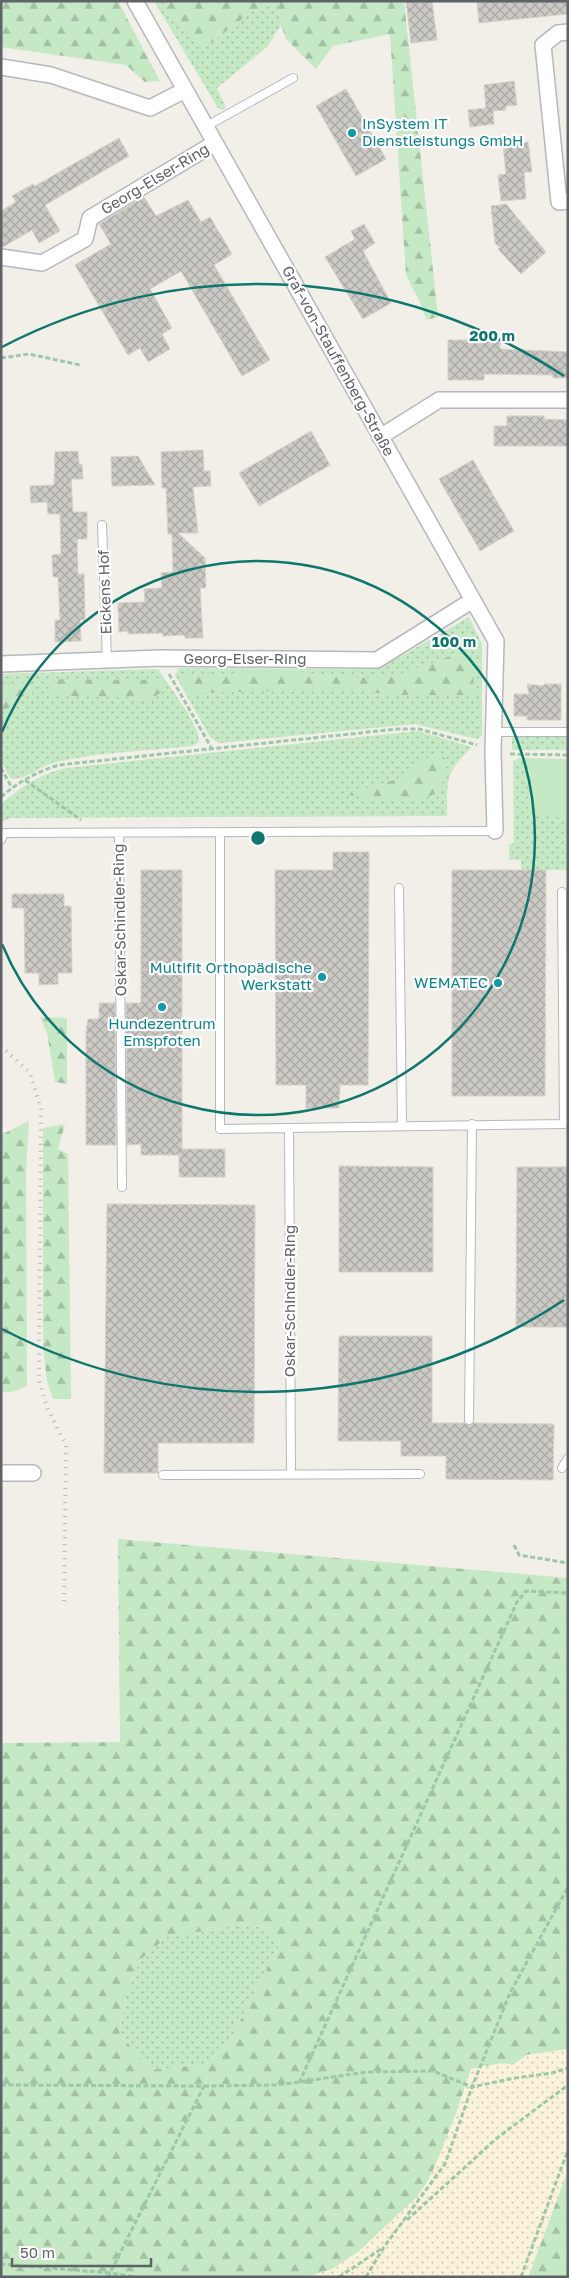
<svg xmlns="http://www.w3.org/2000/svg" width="569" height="2278" font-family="'Golos Text',sans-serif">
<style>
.grass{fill:url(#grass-dots)}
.forest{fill:url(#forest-firs);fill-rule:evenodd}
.sand{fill:url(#sand-dots)}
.green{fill:#c5e8c5}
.building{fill:url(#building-cross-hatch);stroke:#d6d1c6}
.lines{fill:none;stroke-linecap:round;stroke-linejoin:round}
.service-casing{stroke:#b5b8bc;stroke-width:10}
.minor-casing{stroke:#b5b8bc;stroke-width:18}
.path{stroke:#9cc7a9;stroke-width:3;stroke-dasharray:5 2.5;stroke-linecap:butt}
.service{stroke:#fff;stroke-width:8}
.minor{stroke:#fff;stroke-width:15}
.rail{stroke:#b6b7b8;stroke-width:4;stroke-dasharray:1 6;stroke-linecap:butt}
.ring{fill:none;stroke:#0f766e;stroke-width:2.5}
.culture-dot{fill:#0f9aa8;stroke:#fff;stroke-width:2}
.labels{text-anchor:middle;stroke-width:4.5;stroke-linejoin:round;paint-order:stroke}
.culture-label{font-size:15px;fill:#0d838f;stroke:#fff;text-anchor:end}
.street-label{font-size:15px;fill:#5f6368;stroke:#fff}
.centre{fill:#0f766e;stroke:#fff;stroke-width:2.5}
.ring-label{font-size:15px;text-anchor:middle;font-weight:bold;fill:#0f766e;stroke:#fff;stroke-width:4.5;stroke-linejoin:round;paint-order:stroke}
</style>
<defs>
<pattern id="grass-dots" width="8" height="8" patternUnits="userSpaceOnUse" patternTransform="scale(1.25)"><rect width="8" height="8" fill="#c5e8c5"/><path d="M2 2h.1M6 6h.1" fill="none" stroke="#a3c0a4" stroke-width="1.8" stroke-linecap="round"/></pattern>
<pattern id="forest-firs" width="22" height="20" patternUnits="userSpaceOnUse" patternTransform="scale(1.25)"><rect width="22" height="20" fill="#c5e8c5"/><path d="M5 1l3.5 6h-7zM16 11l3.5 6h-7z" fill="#a3c0a4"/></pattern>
<pattern id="sand-dots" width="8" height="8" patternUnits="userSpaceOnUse" patternTransform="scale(1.25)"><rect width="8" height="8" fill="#fbf3d9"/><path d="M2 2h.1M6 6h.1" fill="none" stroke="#cec8b4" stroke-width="1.8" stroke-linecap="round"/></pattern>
<pattern id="building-cross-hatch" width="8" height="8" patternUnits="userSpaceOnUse" patternTransform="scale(1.25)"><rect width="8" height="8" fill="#cccac5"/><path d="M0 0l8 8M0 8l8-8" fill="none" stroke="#a9a8a4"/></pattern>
</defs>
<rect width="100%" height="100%" fill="#f1efe8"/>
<path class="grass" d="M154,1h16l-3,6 37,41 50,-38 24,-8 3,23 -14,22 -50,41 9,20 -4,2 -4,-2z
M469,617l13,27v92l-5,3 -62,-15 -196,19 -9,-6 -35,-62 4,-7 200,1z
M158,669l30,44 10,21 1,8 -6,4c-46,5 -93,6 -137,16 -15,3 -33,20 -46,16l-9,-17v-87z
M417,731l55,16c-27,26 -25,33 -25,69l-437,2 -9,4v-18c21,-18 39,-30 65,-36z
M512,736h56v14h-56z
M519,758l49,1v111h-47v-10h-12v-16l5,-1 -1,-82z
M247,1924l17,4 15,18 -53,102 -19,16 -56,6 -32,-37 8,-40 13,-33 27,-23z"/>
<path class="forest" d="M1,1h117l42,80 -15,1 -19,-17 -125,-18z
M170,1h234l34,316 -12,3 -5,-16 -15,-29 -16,-241 -57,12 -17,23 -30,-30 -5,-14 -3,-22 -24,7 -50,38c-15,-6 -30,-26 -37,-41z
M469,648l4,17 1,29 -8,1h-69l-58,-6 -147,4 -12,-12 2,-5c38,-2 77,-6 115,-4 30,1 63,9 92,4 28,-5 54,-18 80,-28z
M155,678l8,4 2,8 -16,10 -23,-3 -74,-1 -3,-5 2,-12 93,1z
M29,682l5,3 -2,9 -31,18v-28z
M436,755l11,4c-1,8 -1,19 -5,27 -13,24 -72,13 -93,9l3,-3c18,-5 37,-9 54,-17 11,-6 17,-18 30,-20z
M40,1017l27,1v66l-12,-2 -8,-49z
M29,1121l-3,49 1,216 -15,6h-11v-257z
M65,1124l-7,25 10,5 3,245h-18l-6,-18 -4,-33v-220z
M118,1539l450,39v471l-41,6 -14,10 -11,-2 -31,6 -15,45 -20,50 -8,17 -12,17 -58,54 -26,17 -25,8h-306v-534l119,-1zM247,1924l17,4 15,18 -53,102 -19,16 -56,6 -32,-37 8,-40 13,-33 27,-23z
M568,2170v107h-40l5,-13z"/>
<path class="sand" d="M568,2049v121l-40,107h-221l25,-8 26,-17 58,-54 12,-17 8,-17 20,-50 15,-45 31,-6 11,2 14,-10z"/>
<path class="green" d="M528,760h40v59l-40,-8z"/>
<path class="building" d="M406,1h26l5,39 -26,3z
M477,1h91v13l-89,9z
M514,81l3,24 -11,1v4l-13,1 1,13 -24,3 -2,-17 18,-2 -2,-23z
M346,89l40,70 -30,17 -40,-70z
M119,138l10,18 -84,49 15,26 -21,12 -7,-13 -31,18v-37l15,-9 -4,-6 21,-12 2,2z
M528,142l4,30h-8l2,27 -25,2 -3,-26 8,-1 -3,-29z
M144,197l12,19 32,-16 13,22 9,-5 22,37 -18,11 56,95 -28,16 -61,-105 -31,18 22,39 -10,6 8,15 -22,13 -8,-14 -12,7 -53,-90 36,-21 -12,-20z
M506,204l40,48 -25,22 -23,-25 2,-1 -5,-5 -4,-37z
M364,224l11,19 -12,8 28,52 -28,16 -38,-62 30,-18 -4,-8z
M483,336h17v13l68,3v26h-15v-3l-69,-1v6h-36v-40h35z
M507,416h37v3l24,1v26h-74v-20h13z
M311,431l19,34 -71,41 -20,-33z
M203,450l1,21h6l1,15 -18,1 5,46h-20l27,25 1,30h-6l3,50h-18v-3l-22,1v-3l-35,1v-3l-9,1 -1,-29 27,-1 -1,-13 18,-1 -1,-15 12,-1 -1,-38h-4l-2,-46h-4l-1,-36z
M78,451l1,13h3l1,15h-12l2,33h14v27h-10l1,35h6l1,46h-5l1,21 -26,1v-22h5l-2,-43h-5l-1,-22 9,-1 -1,-40h-12l-1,-12 -16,1 -1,-17 24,-1 1,-33z
M138,456l17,29 -43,1 -1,-29z
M473,460l41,71 -34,20 -41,-72z
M527,684l17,2v-2h17v36h-34v-4h-13v-22h15z
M333,852h36l-1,233h-28l-1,23h-33v-23h-30l-1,-215h58z
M141,870h41v279h43v28h-46v-22h-38v-11l-14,1 -1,-142h15z
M452,870h94l-1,226h-93z
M12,894h52v12h7l1,67h-14v11l-19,1v-12h-14l-1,-65h-12z
M99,1003h16l1,142h-30v-113l2,-13h11z
M339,1166l94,1v105h-94z
M517,1167h51v160h-52z
M107,1204l148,1 -1,238h-96v30h-54z
M339,1336h93v87h33l4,3 4,-3 81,1 -1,56 -107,-1v-23h-45v-15h-63z"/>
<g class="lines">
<defs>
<path id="service" d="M205,127l88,-49
M102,525l5,135
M494,732h74
M119,833l3,354
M220,834v295l344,-5 -2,-232
M1,840l3,-7 491,-2
M399,888l3,237
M289,1128l2,345
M469,1420l3,-296
M562,1468l6,-10
M163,1475l257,-1"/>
<path id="minor" d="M135,1l361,640 -3,110 2,80
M568,32l-10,1 -15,12 16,157 9,-1
M1,67l50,8 99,33 35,-18
M1,257l41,6 43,-24 5,-21 125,-75
M380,437l59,-37h129
M1,664l159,-6 217,2 96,-60
M1,1473h32"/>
</defs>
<use href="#service" class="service-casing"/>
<use href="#minor" class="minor-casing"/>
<path class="path" d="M1,358l28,-4 51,11
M169,674l42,73
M510,754l58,1
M1,768l11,20
M25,780l56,40
M1,797c17,-15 37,-26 58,-32l338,-36h22l58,16
M514,1545l5,10 49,8
M299,2083l218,-481 9,-11 42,2
M1,2085l203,1 -94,187 -109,-9
M204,2086l74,-1 89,-13 66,-1 39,16 43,-9 37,-5 16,-5
M407,2220l90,-82 71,-53
M108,2277l2,-4 24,4
M339,2277l42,-28
M366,2277l18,-30 61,-83 27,-77 38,-94 58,-106
M521,2277l47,-127"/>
<use href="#service" class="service"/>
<use href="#minor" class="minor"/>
<path class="rail" d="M1,1046l29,27 11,36 -2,272 8,26 19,39 -2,157"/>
</g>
<g class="ring">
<path d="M2 732A277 277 0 1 1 2 944"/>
<path d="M564 1300A554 554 0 0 1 2 1329M2 347A554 554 0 0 1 564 376"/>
</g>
<g class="culture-dot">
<circle cx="352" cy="133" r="5"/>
<circle cx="322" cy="977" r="5"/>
<circle cx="498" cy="983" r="5"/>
<circle cx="162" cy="1007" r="5"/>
</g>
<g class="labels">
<g class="culture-label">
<text x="362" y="129" text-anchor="start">InSystem IT<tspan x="362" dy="17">Dienstleistungs GmbH</tspan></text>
<text x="312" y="973">Multifit Orthopädische<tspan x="312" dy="17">Werkstatt</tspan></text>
<text x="488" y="988">WEMATEC</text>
<text x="162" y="1029" text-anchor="middle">Hundezentrum<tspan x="162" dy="17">Emspfoten</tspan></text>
</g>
<g class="street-label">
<text transform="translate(155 179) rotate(-31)" y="5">Georg-Elser-Ring</text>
<text transform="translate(338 361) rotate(61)" y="5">Graf-von-Stauffenberg-Straße</text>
<text transform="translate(105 592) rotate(-92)" y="5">Eickens Hof</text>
<text x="245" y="664">Georg-Elser-Ring</text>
<text transform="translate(120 920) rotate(-91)" y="5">Oskar-Schindler-Ring</text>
<text transform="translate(290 1301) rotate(-90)" y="5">Oskar-Schindler-Ring</text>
</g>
</g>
<circle cx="258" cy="838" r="8" class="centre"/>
<g class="ring-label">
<text x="492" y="341">200 m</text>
<text x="454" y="647">100 m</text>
</g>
<rect width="569" height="2278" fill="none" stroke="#5f6368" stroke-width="5"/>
<path d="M12 2258v8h139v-8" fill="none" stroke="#5f6368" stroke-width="2.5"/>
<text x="20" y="2258" font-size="15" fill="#5f6368" stroke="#ffffff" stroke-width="4" paint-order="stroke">50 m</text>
</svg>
